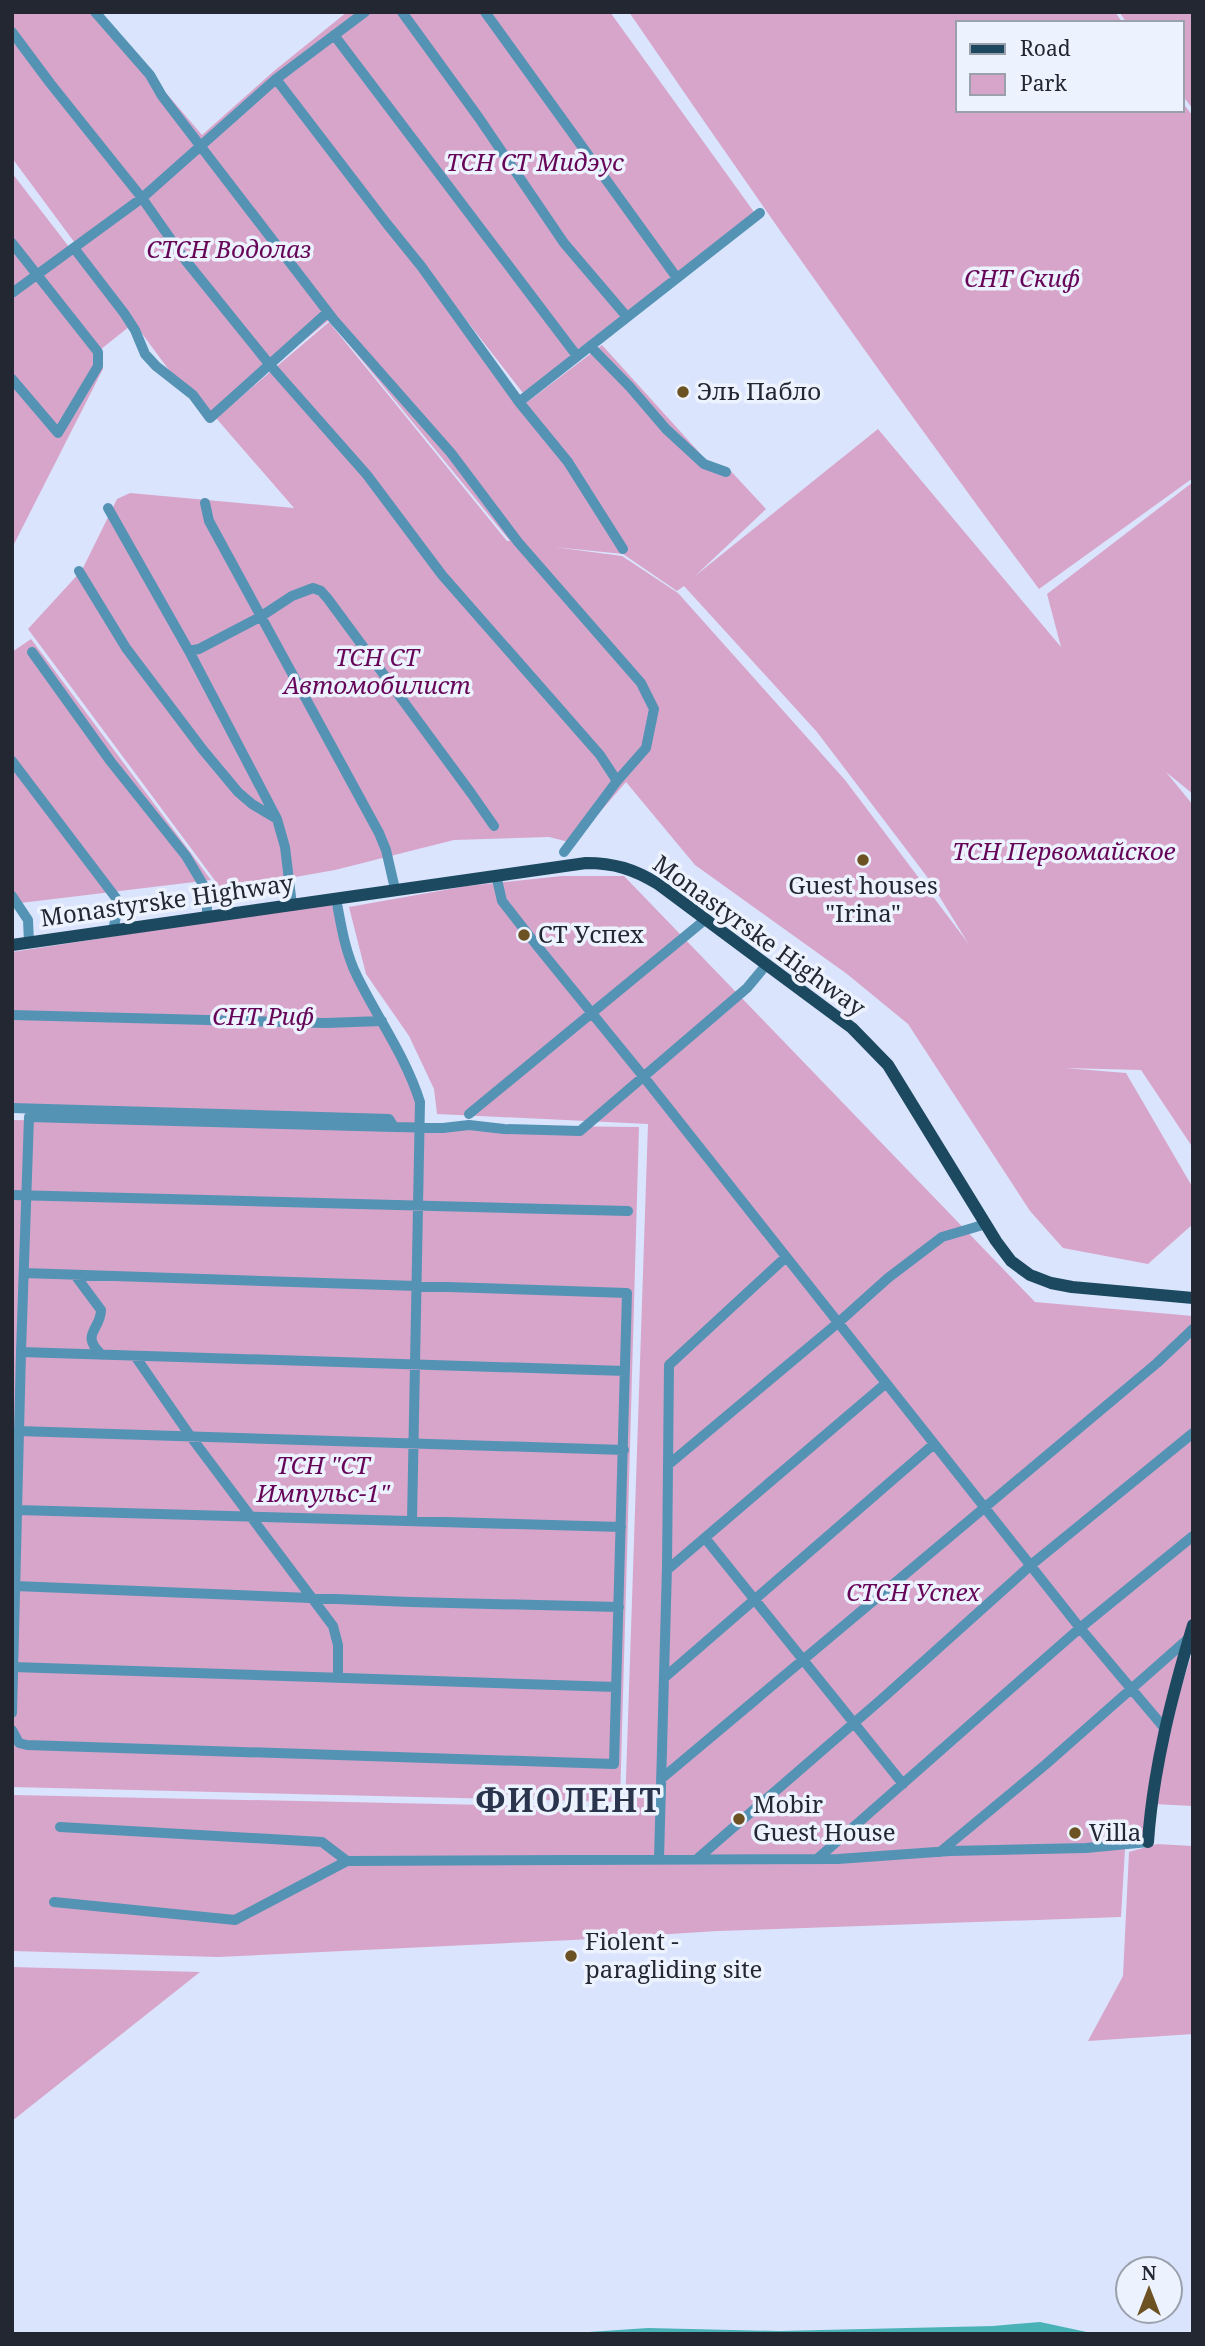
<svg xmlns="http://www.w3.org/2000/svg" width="1205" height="2346" font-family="'Noto Serif',serif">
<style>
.green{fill:#d8a5ca;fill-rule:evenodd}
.water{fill:#48b2b6}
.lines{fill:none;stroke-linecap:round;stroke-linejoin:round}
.minor{stroke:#5593b4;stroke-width:10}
.major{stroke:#1c495f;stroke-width:12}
.poi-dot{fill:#6c5123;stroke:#ecf2fe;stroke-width:2.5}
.labels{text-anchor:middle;stroke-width:7;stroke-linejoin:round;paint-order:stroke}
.park-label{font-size:24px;font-style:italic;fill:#660558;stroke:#ecf2fe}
.poi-label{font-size:24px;fill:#222732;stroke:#ecf2fe;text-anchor:start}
.street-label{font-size:24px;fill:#222732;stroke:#ecf2fe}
.district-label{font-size:32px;font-weight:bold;letter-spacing:2px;fill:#2b344d;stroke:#ecf2fe}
</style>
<rect width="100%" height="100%" fill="#dae4fd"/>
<path class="green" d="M12,12h85l105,123 72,-64 73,-59h263l144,200 -231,181 -177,-227 180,237 76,-58 105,116 20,6 39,42 -71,67 183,-147 183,218 -14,-53 146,-112v312l-27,-22 27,33v343l-52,-78 -76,-2 61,5 67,115v36l-45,40 -85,-16 -33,-37 -122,-187 -61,-50 -152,-109 -69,-83 -53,61 -24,-6 -95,3 -119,30 -113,20 -194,-261 54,-59 35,-71 13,-6 164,15 -78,-90 113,-96 178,219h3l-181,-221 -123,100 -194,-262zM554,547l69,7 54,37 7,-5 133,146 111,146 40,65 -123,-163 -167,-187 -56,-37z
M629,12h486l8,11h-165v87h224v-8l11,14v362l-154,111c-141,-189 -277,-382 -410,-577z
M1119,12h74v97l-11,-14v-72h-55z
M12,173l118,153 -30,24 3,19 -91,179z
M31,639l180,241 -199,24v-252z
M562,876h62l411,426 158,14v321l-48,202 -20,10 -4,68 -403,14 -145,9 -355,17 -206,-6 1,-156 612,13 23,-684 -211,-10 -3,-25 -25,-53 -43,-62 -17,-67 118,-21z
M331,903l41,100 47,94v27l-407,-12v-160z
M12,1120l627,7 -19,675 -608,-15z
M1193,1650v156l-39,-2 13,-74z
M1157,1844l36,2v188l-105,7 35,-65 6,-124z
M12,1967l188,5 -188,149z"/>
<path class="water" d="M1040,2322l56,12h-537l89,-6 131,3 214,-5z"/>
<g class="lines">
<path class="minor" d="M95,12l55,63 12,21 172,224 117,133 67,89 123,141 13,26 -8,39 -29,33 -53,71
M402,12l77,106 85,125 63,74
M485,12l192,266
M12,32l38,51 92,115 44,63 84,104 97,110 75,100 158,180 17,26
M334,35l243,321
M276,79l111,145 34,42 98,136 49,60 55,87
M12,243l86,109v14l-40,67 -46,-54
M74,248l50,65 11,17 10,24 11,12 37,29 17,23 118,-106
M12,293l130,-95 134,-119 89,-67
M590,346l40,41 36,42 38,35 22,8
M519,402l241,-189
M205,503l4,18 170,312 7,17 9,39
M108,508l81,143
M79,571l47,77 77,102 35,42 14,12 25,15
M32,652l79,110 75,94 21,35v26
M12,761l104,137 2,10 -5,22
M496,875l6,26 36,46 105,129 437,552 86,102
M12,896l16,24 1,23
M336,898c5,27 9,54 21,78 21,43 49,81 63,126l-8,419
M292,905l-7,-58 -8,-28 -88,-168 10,-2 61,-32 32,-21 21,-8 8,3 7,8 143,194 23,33
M12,1015l314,8 56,-2
M12,1108l377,11 5,8
M469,1114l237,-195
M12,1195l616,16
M75,1275l26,35c0,20 -22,24 1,45
M21,1352l604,19
M135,1356l56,81 142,189 5,19v33
M18,1431l606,19
M668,1465l171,-143 49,-44 54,-41 44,-13
M17,1510l604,17
M705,1538l198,246
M667,1570l218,-186
M15,1586l396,16 208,5
M13,1667l603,20
M664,1678l270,-234
M12,1713l9,-361 8,-235 365,10 49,1 26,-3 35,4 76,2 167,-143 20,-24
M12,1730l7,13 8,2 587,19 13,-471 -603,-20
M661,1779l496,-416 36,-34
M60,1827l262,15 25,19
M940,1852l105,-87 144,-127
M659,1859l8,-292 2,-202 117,-108
M697,1859l187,-162 147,-132 162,-132
M817,1859l263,-231 113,-92
M54,1902l181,18 112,-59 491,-2 112,-8 136,-3 62,-6"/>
<path class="major" d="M12,945l574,-82c28,0 48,6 72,21l194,144 36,37 108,176 15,20 19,14 21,8 21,4 121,11
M1148,1842c5,-73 24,-147 45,-217"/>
</g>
<g class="poi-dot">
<circle cx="683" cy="392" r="7"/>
<circle cx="863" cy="860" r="7"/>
<circle cx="524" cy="935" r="7"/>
<circle cx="739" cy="1819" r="7"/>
<circle cx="1075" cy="1833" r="7"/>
<circle cx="571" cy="1956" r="7"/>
</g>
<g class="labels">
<g class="park-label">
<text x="535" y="171">ТСН СТ Мидэус</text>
<text x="229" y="258">СТСН Водолаз</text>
<text x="1022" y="287">СНТ Скиф</text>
<text x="377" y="666">ТСН СТ<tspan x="377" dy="28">Автомобилист</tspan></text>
<text x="1064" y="860">ТСН Первомайское</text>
<text x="263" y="1025">СНТ Риф</text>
<text x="323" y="1474">ТСН "СТ<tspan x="323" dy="28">Импульс-1"</tspan></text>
<text x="913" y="1601">СТСН Успех</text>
</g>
<g class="poi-label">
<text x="697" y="400">Эль Пабло</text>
<text x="863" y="894" text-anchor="middle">Guest houses<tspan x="863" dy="28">"Irina"</tspan></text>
<text x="538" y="943">СТ Успех</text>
<text x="753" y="1813">Mobir<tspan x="753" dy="28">Guest House</tspan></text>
<text x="1089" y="1841">Villa</text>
<text x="585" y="1950">Fiolent -<tspan x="585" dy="28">paragliding site</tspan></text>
</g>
<g class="street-label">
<text transform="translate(167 901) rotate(-8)" y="8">Monastyrske Highway</text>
<text transform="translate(759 936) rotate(36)" y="8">Monastyrske Highway</text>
</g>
<g class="district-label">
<text x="569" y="1812">ФИОЛЕНТ</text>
</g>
</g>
<rect width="1205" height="2346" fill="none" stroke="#222732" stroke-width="28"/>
<rect x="956" y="21" width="228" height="91" fill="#ecf2fe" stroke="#9ba1ac" stroke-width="2"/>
<rect x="970" y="44" width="35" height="10" fill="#1c495f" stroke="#9ba1ac" stroke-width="2"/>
<text x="1020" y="56" font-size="21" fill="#222732">Road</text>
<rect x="970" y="74" width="35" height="21" fill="#d8a5ca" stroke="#9ba1ac" stroke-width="2"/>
<text x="1020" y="91" font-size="21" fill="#222732">Park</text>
<g transform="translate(1149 2290)"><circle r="33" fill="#ecf2fe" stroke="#9ba1ac" stroke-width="2"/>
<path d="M0-5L12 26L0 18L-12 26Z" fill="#6c5123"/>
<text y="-10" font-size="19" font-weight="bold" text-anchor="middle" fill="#222732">N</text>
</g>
</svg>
